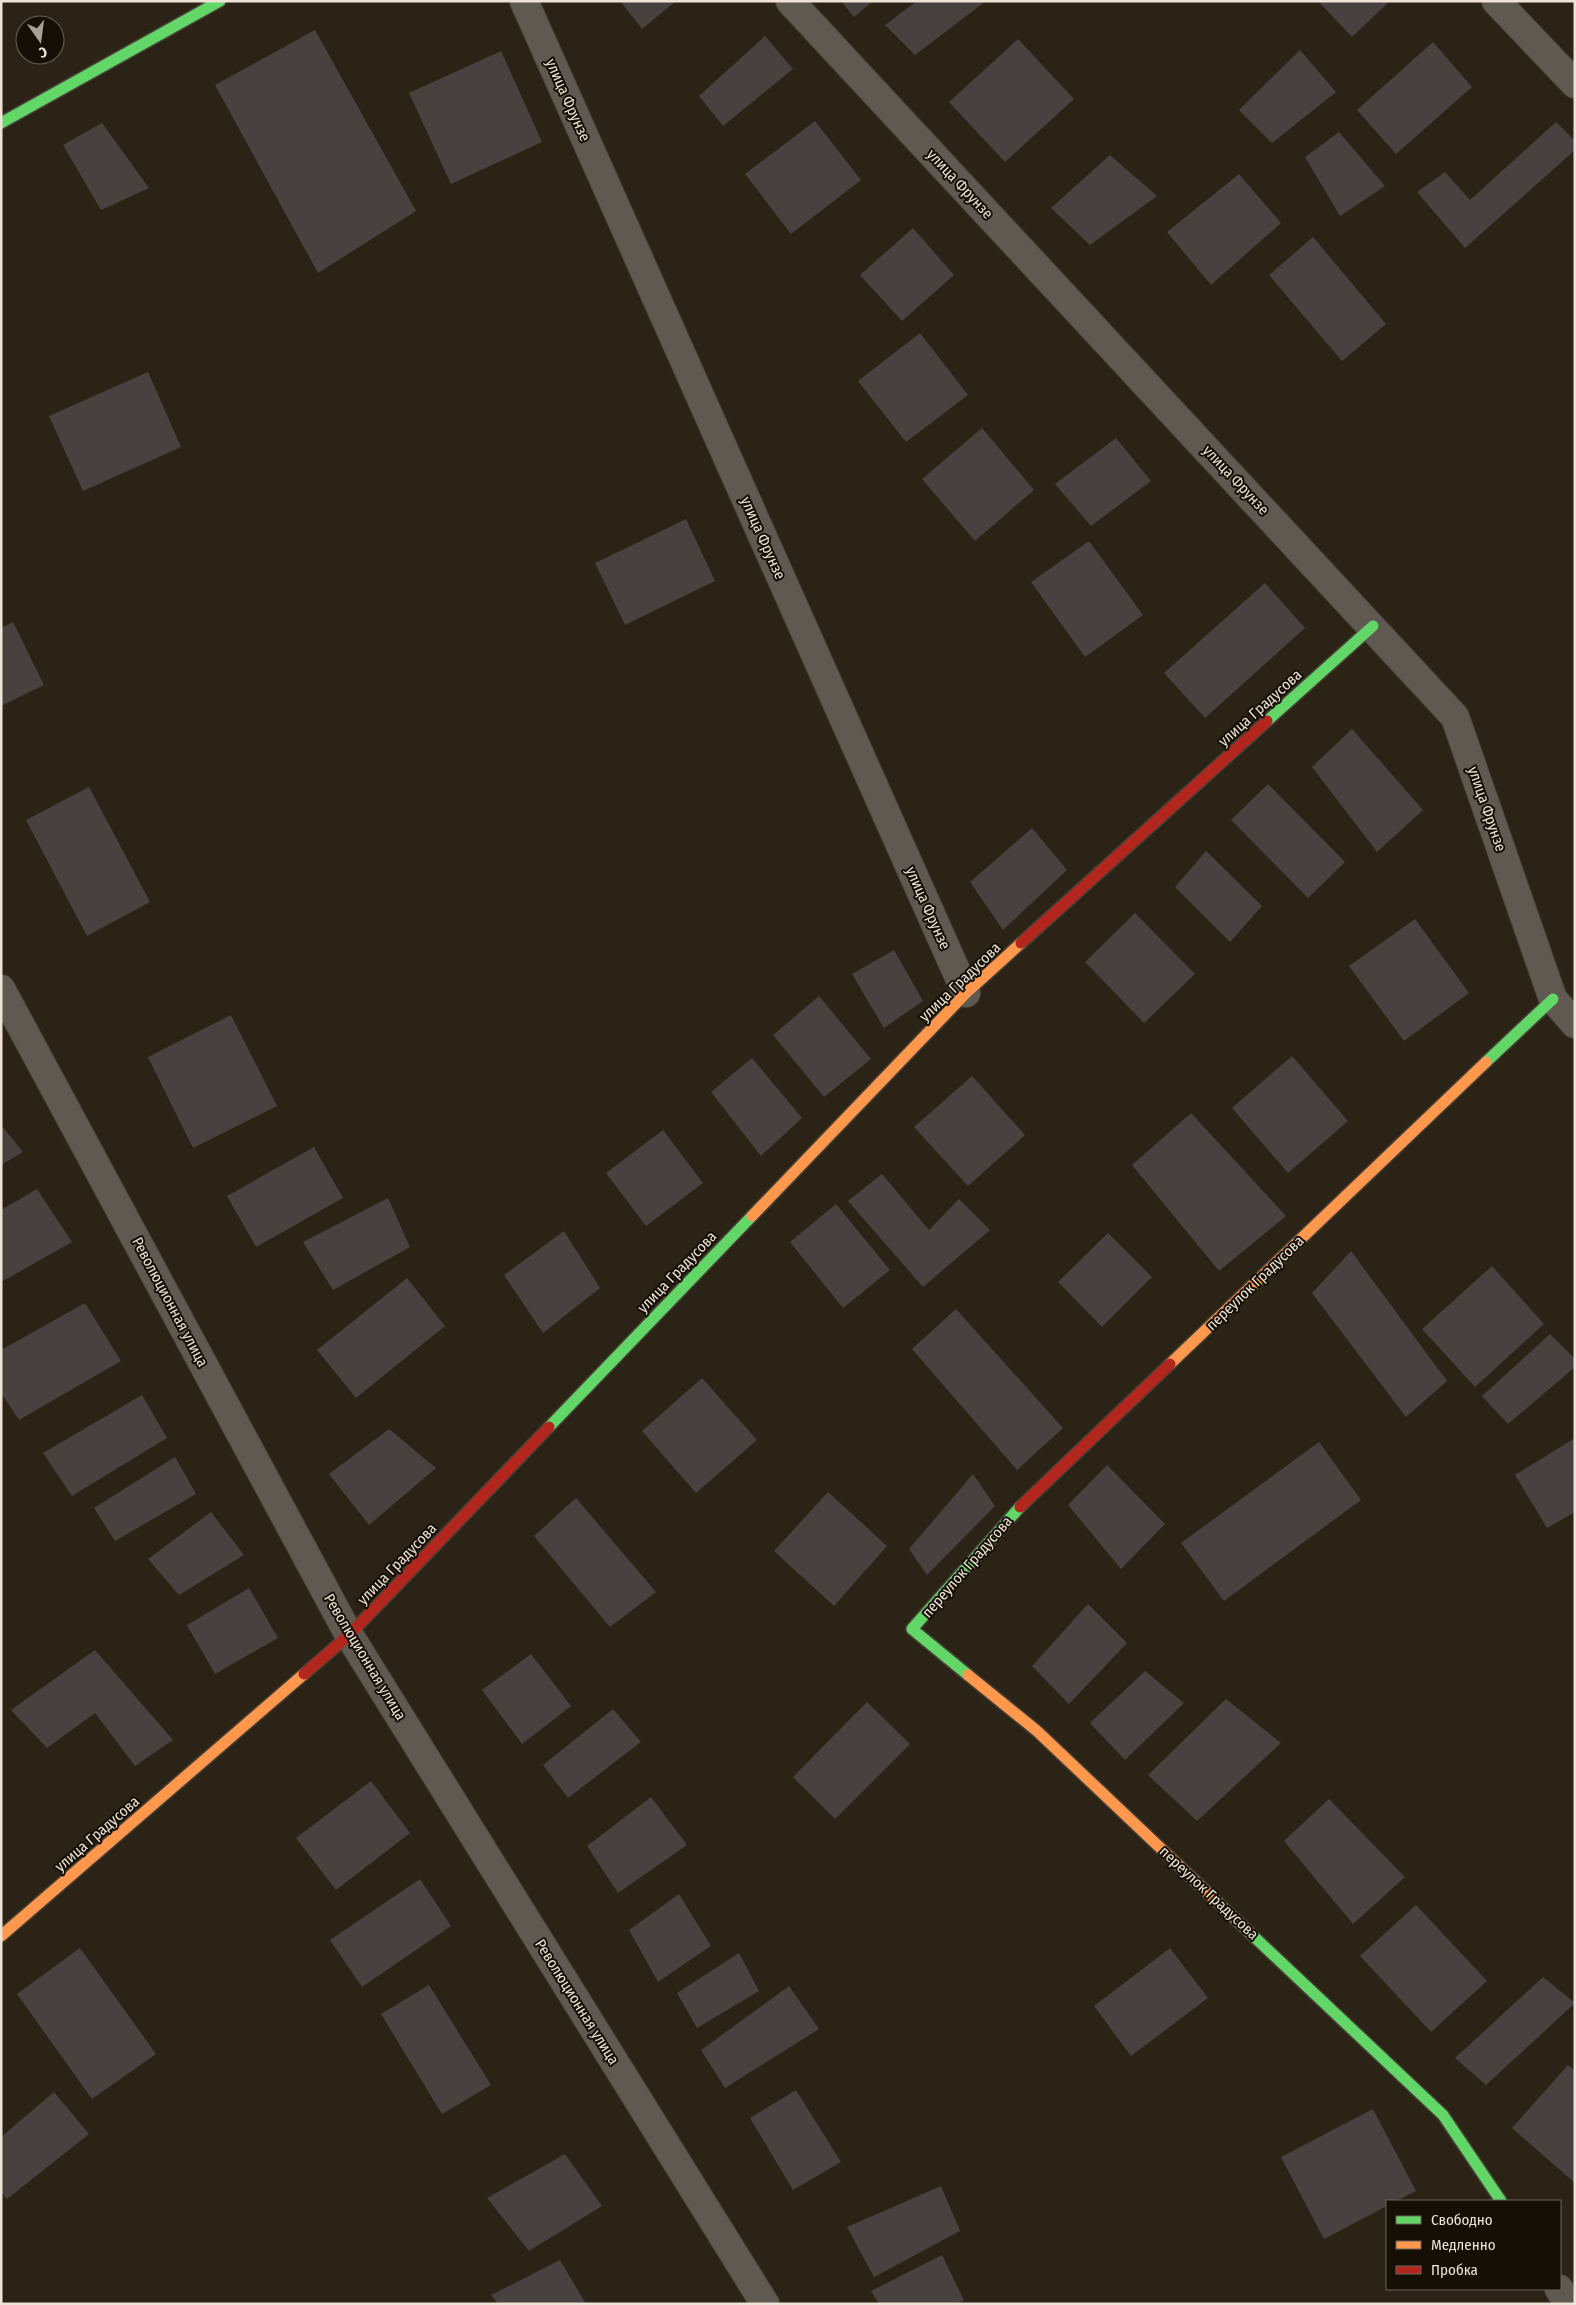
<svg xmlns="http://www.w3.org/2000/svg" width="1576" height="2305" font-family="'Fira Sans Condensed',sans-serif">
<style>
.building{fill:#484140}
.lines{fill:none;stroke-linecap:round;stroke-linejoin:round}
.street-casing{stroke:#474037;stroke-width:30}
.fast-casing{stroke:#474037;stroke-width:14}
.slow-casing{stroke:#474037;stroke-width:14}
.jam-casing{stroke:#474037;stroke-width:14}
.street{stroke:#605951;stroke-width:28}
.fast{stroke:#63d668;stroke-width:11}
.slow{stroke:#ff974d;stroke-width:11}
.jam{stroke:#b3261e;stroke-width:11}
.labels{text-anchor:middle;stroke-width:4;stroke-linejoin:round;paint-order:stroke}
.street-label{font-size:15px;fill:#ede3d6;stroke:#160f06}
</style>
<rect width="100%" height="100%" fill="#2b2316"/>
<path class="building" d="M620,1h56l-34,28z
M841,1h32l-19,16z
M917,1h69l-71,54 -30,-30z
M1318,1h72l-38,36z
M315,30l101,181 -98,62 -103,-188z
M765,36l28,33 -70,57 -24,-30z
M1018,39l56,60 -69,63 -56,-60z
M1433,42l39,45 -76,67 -39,-44z
M1300,50l36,42 -64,51 -33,-33z
M501,51l41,91 -91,42 -42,-91z
M815,121l46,59 -70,54 -46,-60z
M1556,122l19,19v9l-110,98 -48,-56 28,-20 25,28z
M102,123l47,65 -48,22 -38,-65z
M1339,132l46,54 -45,30 -35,-59z
M1110,155l47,41 -67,49 -39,-37z
M1239,174l42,49 -70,62 -44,-53z
M913,228l41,47 -52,46 -42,-46z
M1313,237l73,87 -44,37 -73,-86z
M920,333l48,62 -62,47 -48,-61z
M148,372l33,75 -98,44 -34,-75z
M982,428l52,62 -59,51 -53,-62z
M1116,438l35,43 -60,45 -36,-42z
M686,519l29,62 -90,44 -30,-62z
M1089,541l54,74 -58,42 -54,-75z
M1265,583l40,45 -100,90 -41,-45z
M13,622l31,63 -43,21v-78z
M1352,729l71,81 -46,42 -65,-85z
M1268,784l77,78 -37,36 -77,-78z
M89,787l61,115 -63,34 -61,-116z
M1032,828l35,42 -64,60 -33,-48z
M1206,851l56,55 -32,36 -55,-55z
M1135,913l60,61 -51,49 -59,-61z
M1415,919l54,74 -65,48 -55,-75z
M894,950l29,51 -39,27 -32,-54z
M819,996l52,63 -47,38 -51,-62z
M231,1015l46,91 -84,42 -45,-91z
M1292,1056l56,65 -60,52 -56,-65z
M752,1058l50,60 -41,38 -50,-64z
M972,1076l53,59 -57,51 -54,-59z
M1191,1113l95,103 -67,55 -87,-106z
M1,1125l22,27 -22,13z
M663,1130l40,53 -57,43 -40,-53z
M314,1147l29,51 -87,49 -29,-51z
M882,1174l47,56 30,-31 31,31 -67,57 -75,-86z
M37,1189l35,53 -71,40v-72z
M388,1198l22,49 -77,43 -30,-48z
M836,1204l54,66 -47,38 -53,-66z
M564,1231l36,57 -57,45 -39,-58z
M1108,1233l44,44 -50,50 -44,-45z
M1351,1251l96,130 -41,36 -94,-124z
M1492,1266l52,58 -69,63 -53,-58z
M407,1278l38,48 -89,72 -39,-48z
M85,1303l36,58 -102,59 -18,-27v-43z
M956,1309l107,119 -46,42 -105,-121z
M1550,1334l25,25v8l-67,57 -26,-28z
M702,1378l55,62 -61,53 -54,-62z
M142,1395l25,43 -95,58 -29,-43z
M389,1429l47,39 -67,57 -40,-51z
M1575,1438v74l-28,16 -32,-53z
M1319,1442l42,58 -137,101 -43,-58z
M175,1457l21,37 -81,47 -21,-33z
M1107,1465l58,59 -44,45 -53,-64z
M973,1474l22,32 -68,69 -18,-26z
M828,1492l59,54 -53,60 -60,-55z
M576,1498l80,94 -46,35 -76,-91z
M211,1512l33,43 -65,40 -31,-36z
M249,1588l29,50 -63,36 -28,-49z
M1088,1604l39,39 -58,61 -37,-38z
M95,1650l78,90 -38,26 -40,-53 -48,35 -36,-38z
M531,1654l40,52 -49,38 -40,-54z
M1145,1671l39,32 -59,57 -35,-37z
M1226,1699l55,44 -84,78 -49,-46z
M867,1702l43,42 -75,75 -42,-42z
M613,1709l28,33 -73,56 -25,-33z
M371,1781l39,52 -74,57 -40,-52z
M651,1797l36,48 -69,48 -31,-47z
M1329,1799l76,78 -52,47 -69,-83z
M420,1879l31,47 -89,61 -32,-47z
M679,1894l32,52 -53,36 -29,-52z
M1416,1905l71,76 -56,51 -71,-76z
M80,1948l76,106 -64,45 -75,-105z
M1170,1948l38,50 -77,58 -37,-50z
M739,1953l20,38 -62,37 -20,-35z
M1543,1977l32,26 -89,82 -31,-27z
M429,1985l62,100 -49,29 -61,-100z
M789,1986l30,43 -94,59 -24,-38z
M1568,2065l7,6v112l-63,-55z
M796,2090l45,72 -48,28 -43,-72z
M54,2092l35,42 -82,65 -6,-7v-55z
M1373,2109l43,82 -20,10h-9v5l-63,33 -43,-82z
M565,2154l37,52 -73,45 -42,-53z
M941,2186l19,45 -86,46 -27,-50z
M942,2255l22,45 -7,4h-78l-8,-13z
M560,2260l26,44h-88l-7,-9z"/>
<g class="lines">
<defs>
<path id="street" d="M524,1l442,992
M790,1l665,716 98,282 22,25
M1496,1l79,83
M1,989l348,646 416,669
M1559,2289l10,15"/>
<path id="fast" d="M1,123l219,-122
M1267,721l106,-95
M1486,1062l67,-63
M549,1427l203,-211
M968,1675l-56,-46 108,-122
M1249,1932l194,183 58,86"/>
<path id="slow" d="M752,1216l214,-223 55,-50
M1170,1364l316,-302
M968,1675l69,56 212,201
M1,1936l303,-262"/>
<path id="jam" d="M1021,943l246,-222
M1020,1507l150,-143
M304,1674l45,-39 200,-208"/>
</defs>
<use href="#street" class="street-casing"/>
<use href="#fast" class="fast-casing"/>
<use href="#slow" class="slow-casing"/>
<use href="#jam" class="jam-casing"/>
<use href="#street" class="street"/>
<use href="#fast" class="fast"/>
<use href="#slow" class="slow"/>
<use href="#jam" class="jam"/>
</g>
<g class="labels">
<g class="street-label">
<text transform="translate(568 100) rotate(66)" y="5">улица Фрунзе</text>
<text transform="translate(960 184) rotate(47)" y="5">улица Фрунзе</text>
<text transform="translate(1236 480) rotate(47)" y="5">улица Фрунзе</text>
<text transform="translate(763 538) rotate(66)" y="5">улица Фрунзе</text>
<text transform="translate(1260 708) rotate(-42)" y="5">улица Градусова</text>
<text transform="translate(1487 809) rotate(71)" y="5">улица Фрунзе</text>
<text transform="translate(928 908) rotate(66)" y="5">улица Фрунзе</text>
<text transform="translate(960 982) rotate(-44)" y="5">улица Градусова</text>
<text transform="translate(677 1272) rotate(-46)" y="5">улица Градусова</text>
<text transform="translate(1255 1283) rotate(-44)" y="5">переулок Градусова</text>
<text transform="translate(170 1302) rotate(62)" y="5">Революционная улица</text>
<text transform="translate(397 1564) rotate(-46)" y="5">улица Градусова</text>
<text transform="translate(967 1567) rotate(-49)" y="5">переулок Градусова</text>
<text transform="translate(365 1657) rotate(59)" y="5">Революционная улица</text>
<text transform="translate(97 1834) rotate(-41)" y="5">улица Градусова</text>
<text transform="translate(1209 1893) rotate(43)" y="5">переулок Градусова</text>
<text transform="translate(577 2002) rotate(58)" y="5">Революционная улица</text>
</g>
</g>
<rect width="1576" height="2305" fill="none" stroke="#ede3d6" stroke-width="5"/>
<rect x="1386" y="2200" width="175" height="90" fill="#160f06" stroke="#6c6459"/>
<rect x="1396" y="2216" width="25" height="8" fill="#63d668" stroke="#6c6459"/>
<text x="1431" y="2225" font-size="15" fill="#ede3d6">Свободно</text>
<rect x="1396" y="2241" width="25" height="8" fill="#ff974d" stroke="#6c6459"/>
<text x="1431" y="2250" font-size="15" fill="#ede3d6">Медленно</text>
<rect x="1396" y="2266" width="25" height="8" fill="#b3261e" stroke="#6c6459"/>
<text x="1431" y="2275" font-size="15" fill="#ede3d6">Пробка</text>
<g transform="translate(40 40) rotate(166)"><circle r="24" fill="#160f06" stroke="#6c6459"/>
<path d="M0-4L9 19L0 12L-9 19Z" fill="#a9a093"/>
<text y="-8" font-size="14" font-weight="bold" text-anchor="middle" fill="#ede3d6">С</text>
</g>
</svg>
